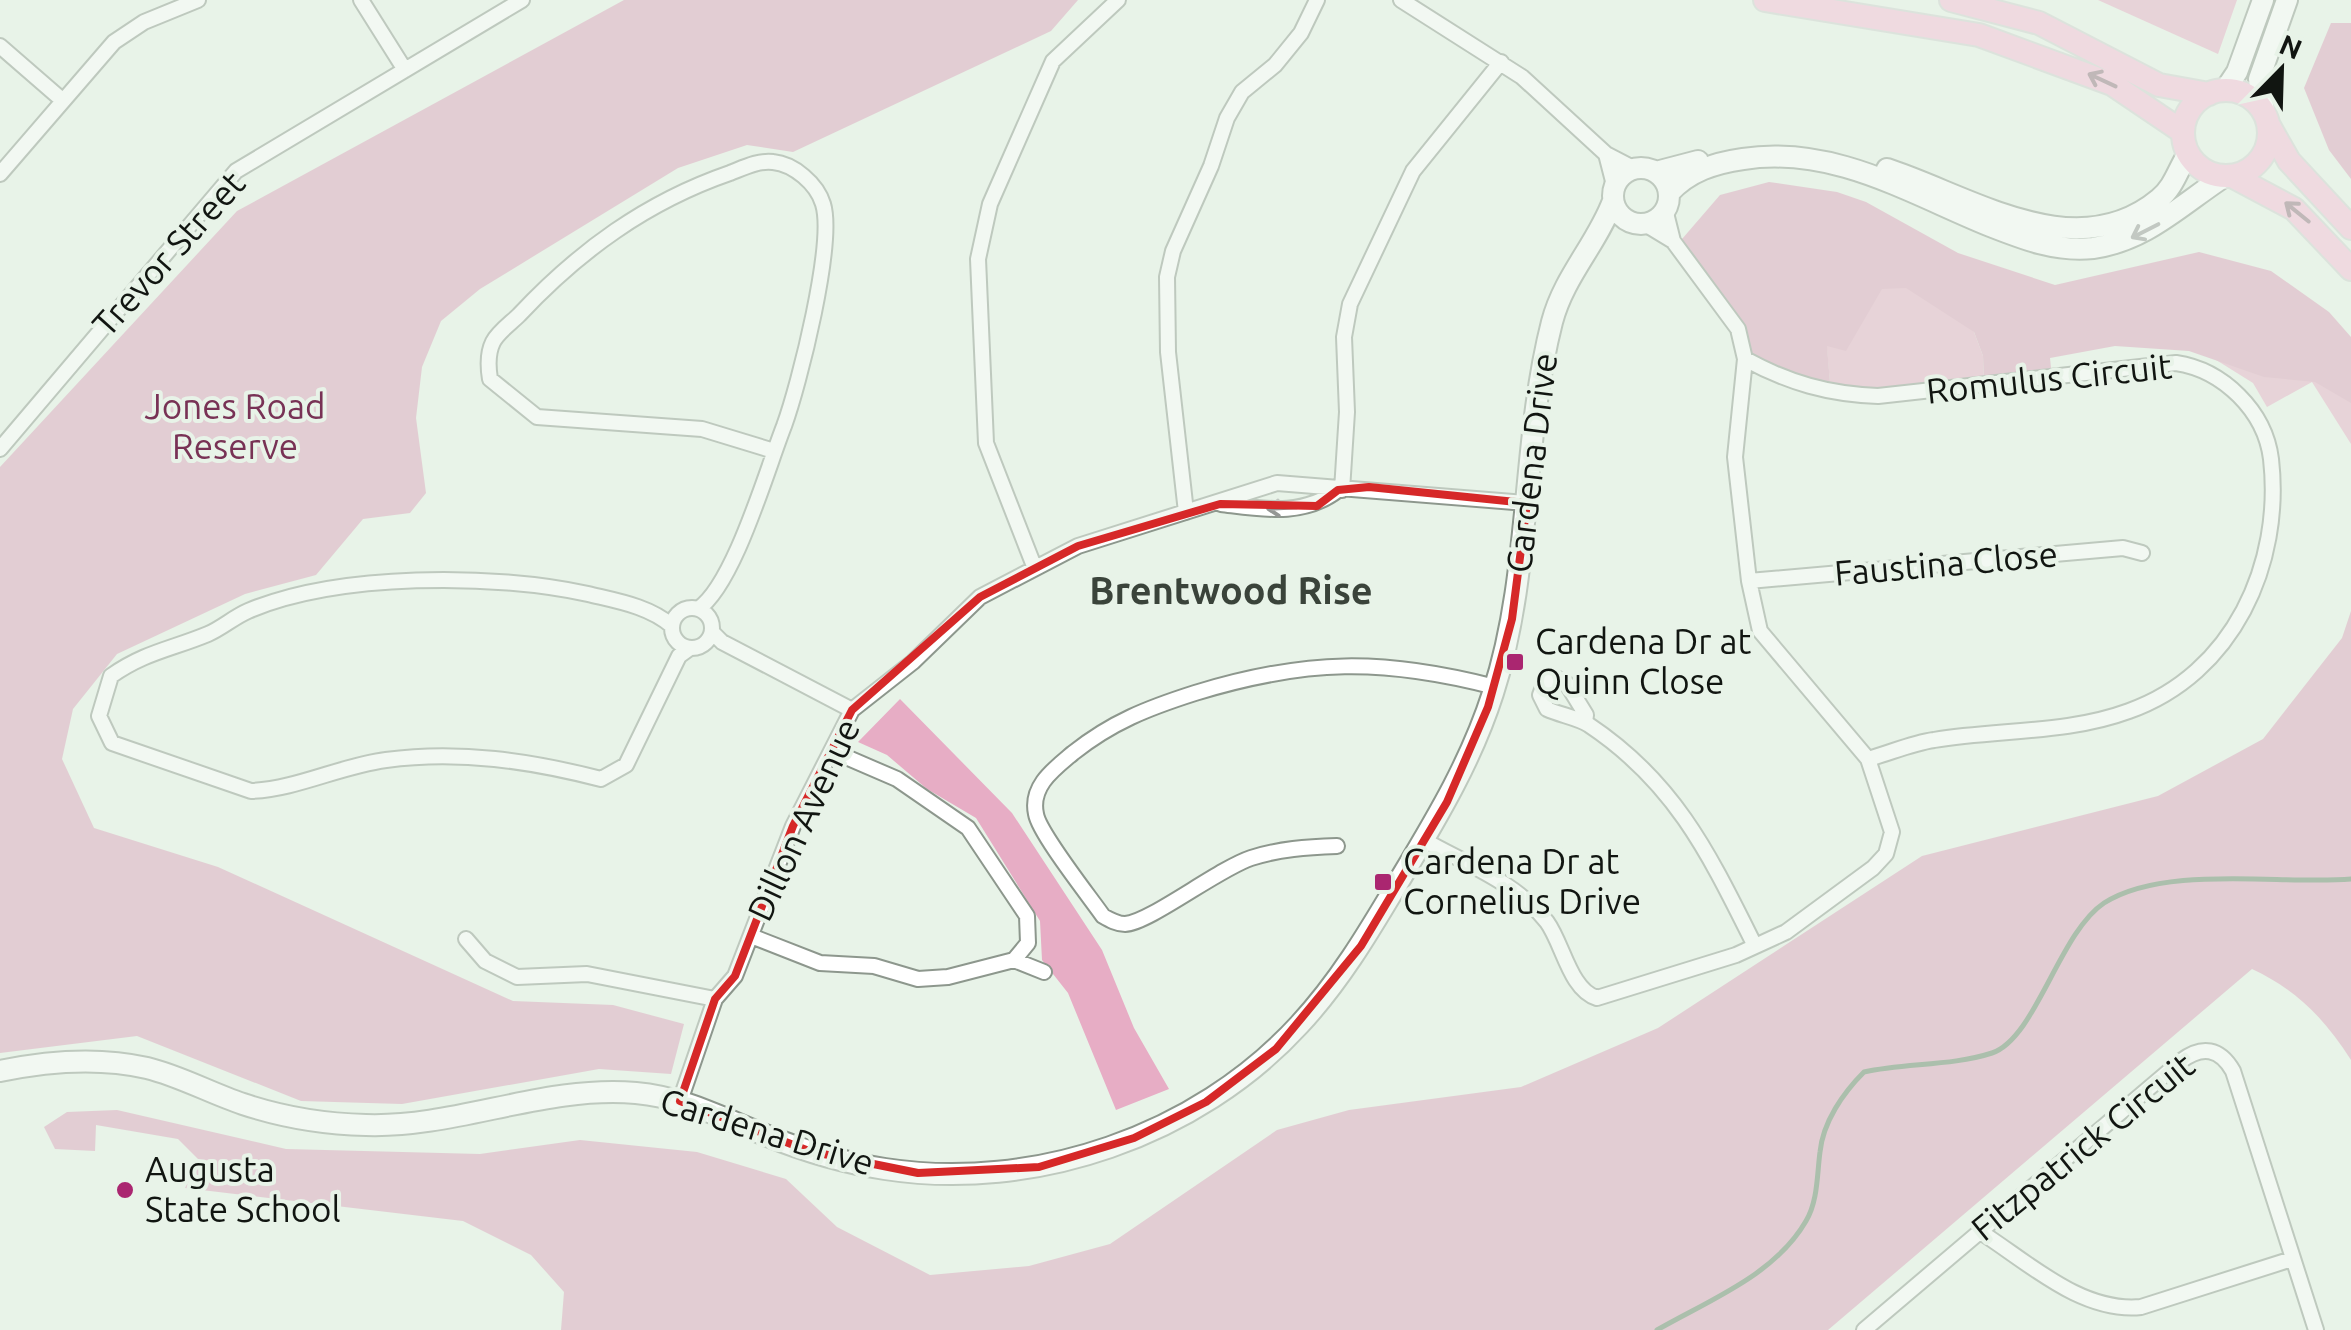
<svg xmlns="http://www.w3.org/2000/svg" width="2351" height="1330" font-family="Ubuntu,sans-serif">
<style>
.green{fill:#e7adc5}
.forest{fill:#dba1ba}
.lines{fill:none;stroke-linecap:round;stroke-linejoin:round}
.stream{stroke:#628264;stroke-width:5}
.street-casing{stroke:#8d978d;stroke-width:18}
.secondary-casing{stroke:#8d978d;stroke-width:24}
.primary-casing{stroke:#cfd0cf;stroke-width:26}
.street{stroke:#fff;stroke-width:14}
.secondary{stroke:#fff;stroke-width:20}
.primary{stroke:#f8bcd8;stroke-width:22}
.oneway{stroke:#90717e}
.oneway2{stroke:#949694}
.marked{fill:none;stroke:#d62828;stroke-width:8;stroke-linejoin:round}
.poi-dot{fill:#aa2670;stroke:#e8f3e8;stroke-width:4}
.labels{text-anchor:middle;stroke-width:8;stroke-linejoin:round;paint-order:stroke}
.street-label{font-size:35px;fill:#111511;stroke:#e8f3e8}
.park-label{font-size:35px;fill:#783255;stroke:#e8f3e8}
.poi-label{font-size:35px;fill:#111511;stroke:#e8f3e8;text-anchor:start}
.neighbourhood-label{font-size:38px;font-weight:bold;fill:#3a433a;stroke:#e8f3e8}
</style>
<rect width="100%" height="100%" fill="#e8f3e8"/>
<path class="green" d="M2098,0h139l-19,54z
M1853,221l108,77 22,58 1,29 -153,10 -8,-92z
M2213,358l138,5v81l-39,-62 -45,25 -14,-24z
M900,699l112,114 90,137 32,78 35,61 -53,21 -48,-117 -26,-33 -2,-39 -64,-103 -49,-29 -40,-34 -29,-13z"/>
<path class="forest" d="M624,0h454l-27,31 -258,121 -46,-7 -69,23 -198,121 -39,32 -19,46 -6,51 10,75 -16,20 -47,6 -47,56 -71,19 -128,60 -44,55 -11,50 32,69 124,39 295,134 100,4 71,19 -13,50 -72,-5 -197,35 -101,-3 -164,-65 -137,17v-586l237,-256z
M2331,23h20v156l-22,-29 -25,-62z
M1769,182l68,10 29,10 92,51 97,32 144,-33 72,19 58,41 22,25v66l-36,-21 -51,-5 -75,-26 -74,-5 -65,12 2,20 -68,7 -1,-29 -9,-24 -68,-44 -24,1 -36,62 -19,-5 4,49 -86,-36 -7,-30 -62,-83 44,-51z
M2351,611v449c-27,-42 -54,-70 -99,-91l-424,361h-1267l3,-38 -33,-37 -68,-34 -278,-33 14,-28 -21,-21 -82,-14 -1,26 -40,-2 -11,-22 23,-15 50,-2 169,39 194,5 100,-14 117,12 89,27 51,48 93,48 99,-9 81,-22 167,-114 72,-20 172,-23 137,-59 264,-172 236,-60 105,-57 79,-101z"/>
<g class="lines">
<path class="stream" d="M1657,1330c52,-30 118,-55 149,-109 12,-20 11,-47 14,-69 3,-30 23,-59 44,-80 41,-9 88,-6 128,-19 44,-15 67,-120 112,-150 61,-39 177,-18 247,-24"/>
<defs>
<path id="street" d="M361,0l44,70
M1401,0l121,77 84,77 27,14
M0,46l61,53
M1606,154l8,31
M0,174l114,-132 30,-20 54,-22
M1665,209l8,32
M1745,359c44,24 83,35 133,37l298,-33c47,7 89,48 95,96 12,105 -38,215 -142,252 -62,23 -130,18 -195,29 -22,3 -44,13 -66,19
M0,449l236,-278 286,-171
M1342,490l5,-78 -3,-75 6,-33 63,-133 88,-109
M1221,504c42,5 82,13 117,-14
M1186,512l-18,-160 -1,-75 6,-26 38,-85 16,-48 15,-26 33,-27 26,-32 16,-33
M1034,566l-48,-123 -8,-184 12,-55 63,-143 65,-61
M1749,581l374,-33 19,5
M672 628a20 20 0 1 1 40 0a20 20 0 1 1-40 0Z
M698,609c36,-24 69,-140 86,-183 15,-41 51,-183 39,-222 -6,-20 -29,-40 -50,-42 -14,-2 -30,6 -43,11 -84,29 -151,78 -211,142 -8,8 -21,17 -26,27 -6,12 -5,25 -3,37l47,38 165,12 72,22
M672,626c-23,-20 -55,-25 -84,-32 -94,-21 -251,-21 -340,17 -14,6 -26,17 -40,23 -36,15 -63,18 -97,42l-12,40 13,27 139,48c46,-2 89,-25 135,-31 73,-10 145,1 215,19l25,-14 53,-109 11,-8
M712,632l10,10 130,68
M1585,722l1,-7 -19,-31 -11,-6 -11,4 -5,13 7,14c13,6 32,9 42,16 87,58 121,131 166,221
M832,751l65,28 71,49 59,88 1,27 -14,17
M1424,840c42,24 92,42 123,82 16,22 23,68 50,76l139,-43 50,-23 87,-64 13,-14 6,-22 -24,-73 -108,-128 -11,-50 -14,-124 10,-98 -7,-30 -65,-88 -28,-17
M1337,846c-30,1 -58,3 -86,12 -33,11 -102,65 -126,66 -8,0 -15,-4 -22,-8 -14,-20 -64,-83 -67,-102 -6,-28 18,-45 37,-61 39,-31 75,-45 122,-60 111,-34 188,-35 300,-6
M751,936l69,27 54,3 44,13 30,-2 66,-17 30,12
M466,939l19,22 32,16 70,-3 128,25
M680,1101l35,-102 20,-23 58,-150 59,-116 61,-48 67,-65 98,-51 199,-63 250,20
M1979,1231c49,31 102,82 162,76l151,-48
M1864,1330l317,-269c21,-16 39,-13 52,10l83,259"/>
<path id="secondary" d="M2225,90l12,-18 26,-72
M2264,112l-5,-33 28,-79
M1613 196a28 28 0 1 1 56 0a28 28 0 1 1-56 0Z
M1887,169c85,28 189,99 272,30 15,-12 19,-30 29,-45
M1656,172l42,-11
M1669,193c20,-22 46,-30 74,-34 90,-14 166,34 247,67 33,13 66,26 103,22 53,-7 89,-44 132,-72
M0,1071c48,-10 99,-14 147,-3 33,8 63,25 96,36 39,13 82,20 123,21 91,3 178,-40 270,-32 47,4 86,25 129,42 39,16 79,28 120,34 149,23 312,-33 414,-144 42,-45 72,-97 103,-149 36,-60 70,-117 91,-183 39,-120 28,-250 59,-371 12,-46 45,-78 61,-121"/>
<path id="primary" d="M1765,0l214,35 133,49 71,48
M1951,0l88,23 120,62 50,9
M2183 133a43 43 0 1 1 86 0a43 43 0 1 1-86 0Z
M2268,124l21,37 62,67
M2232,176l62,33 57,60"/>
</defs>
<use href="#street" class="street-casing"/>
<use href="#secondary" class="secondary-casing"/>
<use href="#primary" class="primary-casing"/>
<use href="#street" class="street"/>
<use href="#secondary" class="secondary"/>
<use href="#primary" class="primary"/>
</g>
<defs><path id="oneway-shaft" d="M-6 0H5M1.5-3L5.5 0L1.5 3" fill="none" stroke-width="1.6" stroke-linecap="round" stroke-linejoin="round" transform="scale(2.5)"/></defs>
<g class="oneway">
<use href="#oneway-shaft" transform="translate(2102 80) rotate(-155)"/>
<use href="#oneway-shaft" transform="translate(2297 212) rotate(-141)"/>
</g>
<g class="oneway2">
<use href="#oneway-shaft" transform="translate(2145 231) rotate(153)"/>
<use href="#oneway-shaft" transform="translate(1282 508) rotate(177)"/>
</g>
<path d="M0 0H2351V1330H0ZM1369,487l158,16 -15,116 -24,88 -41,95 -86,144 -85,103 -70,53 -72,36 -95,29 -121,6 -109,-22 -129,-50 35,-102 20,-23 58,-150 59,-116 128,-113 98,-51 142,-42 97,2 21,-16z" fill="#e8f3e8" fill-opacity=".55" fill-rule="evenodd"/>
<path class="marked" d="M1369,487l158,16 -15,116 -24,88 -41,95 -86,144 -85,103 -70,53 -72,36 -95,29 -121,6 -109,-22 -129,-50 35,-102 20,-23 58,-150 59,-116 128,-113 98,-51 142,-42 97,2 21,-16z"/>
<g class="poi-dot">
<rect x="1505" y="652" width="20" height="20" rx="5"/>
<rect x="1373" y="872" width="20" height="20" rx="5"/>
<circle cx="125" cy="1190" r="10"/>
</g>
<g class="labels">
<g class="street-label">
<text transform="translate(169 254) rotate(-48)" y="12">Trevor Street</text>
<text transform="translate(2049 379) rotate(-6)" y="12">Romulus Circuit</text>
<text transform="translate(1532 463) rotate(-83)" y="12">Cardena Drive</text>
<text transform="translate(1946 564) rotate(-5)" y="12">Faustina Close</text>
<text transform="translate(804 820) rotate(-65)" y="12">Dillon Avenue</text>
<text transform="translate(767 1132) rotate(17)" y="12">Cardena Drive</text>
<text transform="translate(2083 1147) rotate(-39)" y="12">Fitzpatrick Circuit</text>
</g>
<g class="park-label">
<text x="235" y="419">Jones Road<tspan x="235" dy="40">Reserve</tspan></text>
</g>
<g class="poi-label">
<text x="1535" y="654">Cardena Dr at<tspan x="1535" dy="40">Quinn Close</tspan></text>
<text x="1403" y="874">Cardena Dr at<tspan x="1403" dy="40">Cornelius Drive</tspan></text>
<text x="145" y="1182">Augusta<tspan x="145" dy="40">State School</tspan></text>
</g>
<g class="neighbourhood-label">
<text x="1231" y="604">Brentwood Rise</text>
</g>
</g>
<g transform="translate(2281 70) rotate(23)" stroke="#e8f3e8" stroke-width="8" paint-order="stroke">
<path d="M0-8L18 38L0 25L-18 38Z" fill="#111511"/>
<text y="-15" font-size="28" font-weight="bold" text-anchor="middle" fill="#111511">N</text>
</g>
</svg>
